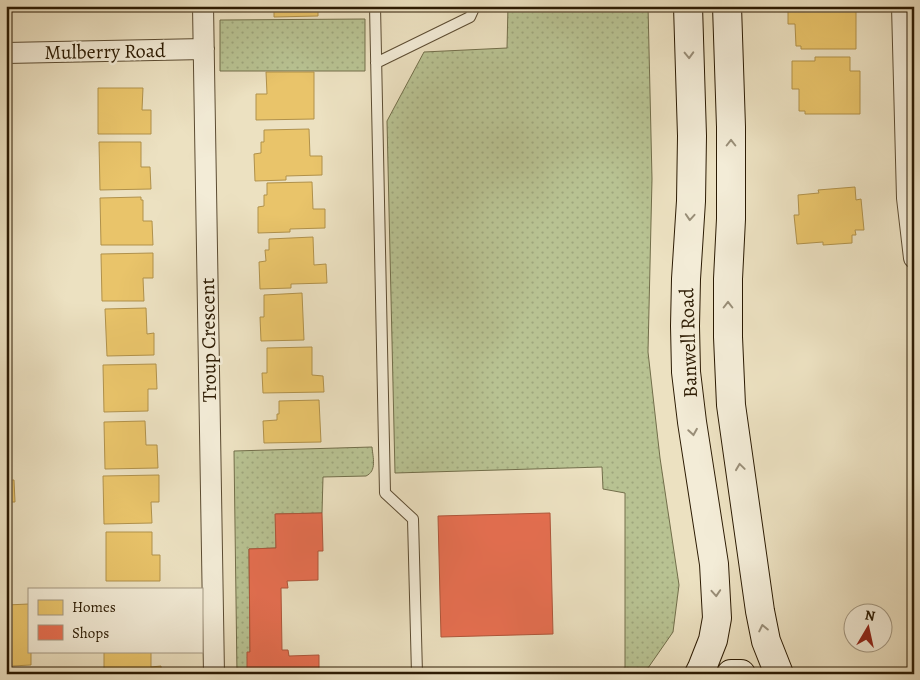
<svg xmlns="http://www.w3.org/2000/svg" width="920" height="680" font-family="Alegreya,serif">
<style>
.green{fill:url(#green-dots);stroke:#726e4a}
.homes{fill:#e9c46a;stroke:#b0914b}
.shops{fill:#e76f51;stroke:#af563a}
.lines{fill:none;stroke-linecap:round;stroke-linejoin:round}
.lane-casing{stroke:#5c4c32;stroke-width:12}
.street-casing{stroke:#5c4c32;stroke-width:22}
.secondary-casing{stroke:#2c1b03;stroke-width:30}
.lane{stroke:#f3ecd7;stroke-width:10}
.street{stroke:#f3ecd7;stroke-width:20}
.secondary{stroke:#f3ecd7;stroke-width:28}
.oneway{stroke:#998e78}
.labels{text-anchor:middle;stroke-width:5;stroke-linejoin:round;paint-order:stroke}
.street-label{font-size:20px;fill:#2c1b03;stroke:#f3ecd7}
</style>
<defs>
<pattern id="green-dots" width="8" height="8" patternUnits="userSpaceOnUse" patternTransform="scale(1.25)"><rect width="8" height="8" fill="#b8c292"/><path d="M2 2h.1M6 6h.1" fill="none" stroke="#9ea67c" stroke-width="1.8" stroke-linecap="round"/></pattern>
</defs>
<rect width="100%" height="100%" fill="#ece1c1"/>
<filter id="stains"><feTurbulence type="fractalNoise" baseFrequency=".004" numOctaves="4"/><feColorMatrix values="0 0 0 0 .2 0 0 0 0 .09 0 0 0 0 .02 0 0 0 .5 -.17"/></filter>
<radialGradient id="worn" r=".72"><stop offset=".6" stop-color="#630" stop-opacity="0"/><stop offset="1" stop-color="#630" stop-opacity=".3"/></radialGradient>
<path class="green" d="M508,6h140l4,173 -4,173 12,106 19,127 -6,47 -25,36 -11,3 -4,3h-35l27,-6v-175l-22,-4 -1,-22 -207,6 -8,-352 37,-69 83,-4z
M365,19v52h-145v-51z
M372,447c1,11 5,24 -6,29l-43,1 -1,36 -46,1v34l-27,1 1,103 -3,22h-10l-3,-223z"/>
<path class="homes" d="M112,6h36v3l-36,1z
M267,6h51v10l-44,1v-11z
M788,6h68v43h-55v-3h-5l-1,-22h-7z
M815,57h35v14h10v43h-55v-3h-6v-22h-7v-28h23z
M266,72h48v47l-58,1v-26h11z
M98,88h45l-1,22h9v24h-53z
M309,129l1,27h12v19l-36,1v4l-31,1 -1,-27 7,-1v-11h3v-12z
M99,142h42v25h9l1,22 -51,1z
M312,182l1,27h12v19l-35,1v3l-32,1v-26l6,-1v-11h3v-12z
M855,187l1,13 5,-1 3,31h-9l1,5h-4v8l-29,2v-3l-26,2 -3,-29h5l-1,-20 21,-2 -1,-3z
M141,197v3h2v21h9l1,24h-52l-1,-47z
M313,237l1,28 12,-1 1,19 -36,1v4l-31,1 -1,-27 7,-1 -1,-11h4v-11z
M153,253v25h-10l1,23h-42l-1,-47z
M302,293l2,47 -43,1 -1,-24h4v-22z
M146,308l1,26 7,-1v22l-47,1 -2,-47z
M312,347v28l11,1 1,16 -61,1 -1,-20h5v-25z
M156,364l1,25h-9v22l-44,1 -1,-47z
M319,400l2,42 -57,1 -1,-22 14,-1v-6h2v-13z
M145,421l1,24h11l1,23 -53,1 -1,-47z
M159,475v27h-8l1,21 -48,1 -1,-48z
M6,480h8l1,22h-9z
M106,532h46v23h8v26h-54z
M29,604v47h2v14l-19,1 -1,-13h-5v-48z
M104,651h47v16l10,-1v8h-57z"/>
<path class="shops" d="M322,513l1,38h-5v29l-31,1 1,7h-7l1,62h6l1,6 30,-1v19h-72v-22h3l-1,-103 27,-1 -1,-34z
M550,513l3,121 -112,3 -3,-121z"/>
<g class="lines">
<defs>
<path id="lane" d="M375,6l10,487 28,26 4,155
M376,63l94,-46 5,-11"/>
<path id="street" d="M203,6l11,668
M902,6l5,192 7,60
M6,53l198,-4"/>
<path id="secondary" d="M688,6l4,130 -1,65 -5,78 -1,47 1,46 6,50 22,142 3,54 -4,22 -11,28 -3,6
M727,6l4,121v92l-3,60v58l3,68 29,206 6,30 13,33
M731,674h10"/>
</defs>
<use href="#lane" class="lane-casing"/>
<use href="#street" class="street-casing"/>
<use href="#secondary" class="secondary-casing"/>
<use href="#lane" class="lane"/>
<use href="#street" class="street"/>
<use href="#secondary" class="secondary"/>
</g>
<defs><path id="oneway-chevron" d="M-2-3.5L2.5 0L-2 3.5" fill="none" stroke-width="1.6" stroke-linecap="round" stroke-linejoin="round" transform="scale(1.25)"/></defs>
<g class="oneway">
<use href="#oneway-chevron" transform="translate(689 55) rotate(88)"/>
<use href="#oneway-chevron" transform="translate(731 143) rotate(-90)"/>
<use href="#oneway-chevron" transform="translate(690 217) rotate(94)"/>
<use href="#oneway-chevron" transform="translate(728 305) rotate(-90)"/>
<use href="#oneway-chevron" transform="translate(693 432) rotate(81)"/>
<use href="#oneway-chevron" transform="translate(740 467) rotate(-98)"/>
<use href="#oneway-chevron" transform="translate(716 593) rotate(86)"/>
<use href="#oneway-chevron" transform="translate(763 628) rotate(-102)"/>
</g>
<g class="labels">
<g class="street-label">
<text transform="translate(105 51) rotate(-1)" y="7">Mulberry Road</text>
<text transform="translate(208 340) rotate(-91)" y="7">Troup Crescent</text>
<text transform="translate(688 343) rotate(-92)" y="7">Banwell Road</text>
</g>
</g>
<rect width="920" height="680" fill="none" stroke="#ece1c1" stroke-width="25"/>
<rect x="8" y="8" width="905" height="665" fill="none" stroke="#2c1b03" stroke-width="2.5"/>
<rect x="12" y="12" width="895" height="655" fill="none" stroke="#2c1b03"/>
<rect x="28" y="588" width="175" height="65" fill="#f3ecd7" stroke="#a39882"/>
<rect x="38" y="600" width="25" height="15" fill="#e9c46a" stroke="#a39882"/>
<text x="72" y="612" font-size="15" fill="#2c1b03">Homes</text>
<rect x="38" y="625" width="25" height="15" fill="#e76f51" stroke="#a39882"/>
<text x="72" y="638" font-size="15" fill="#2c1b03">Shops</text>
<g transform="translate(868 628) rotate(9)"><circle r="24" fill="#f3ecd7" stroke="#a39882"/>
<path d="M0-4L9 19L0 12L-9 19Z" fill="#8f2418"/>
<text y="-8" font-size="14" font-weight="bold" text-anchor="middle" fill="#2c1b03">N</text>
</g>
<rect width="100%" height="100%" filter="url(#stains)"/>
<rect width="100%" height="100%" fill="url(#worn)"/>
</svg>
